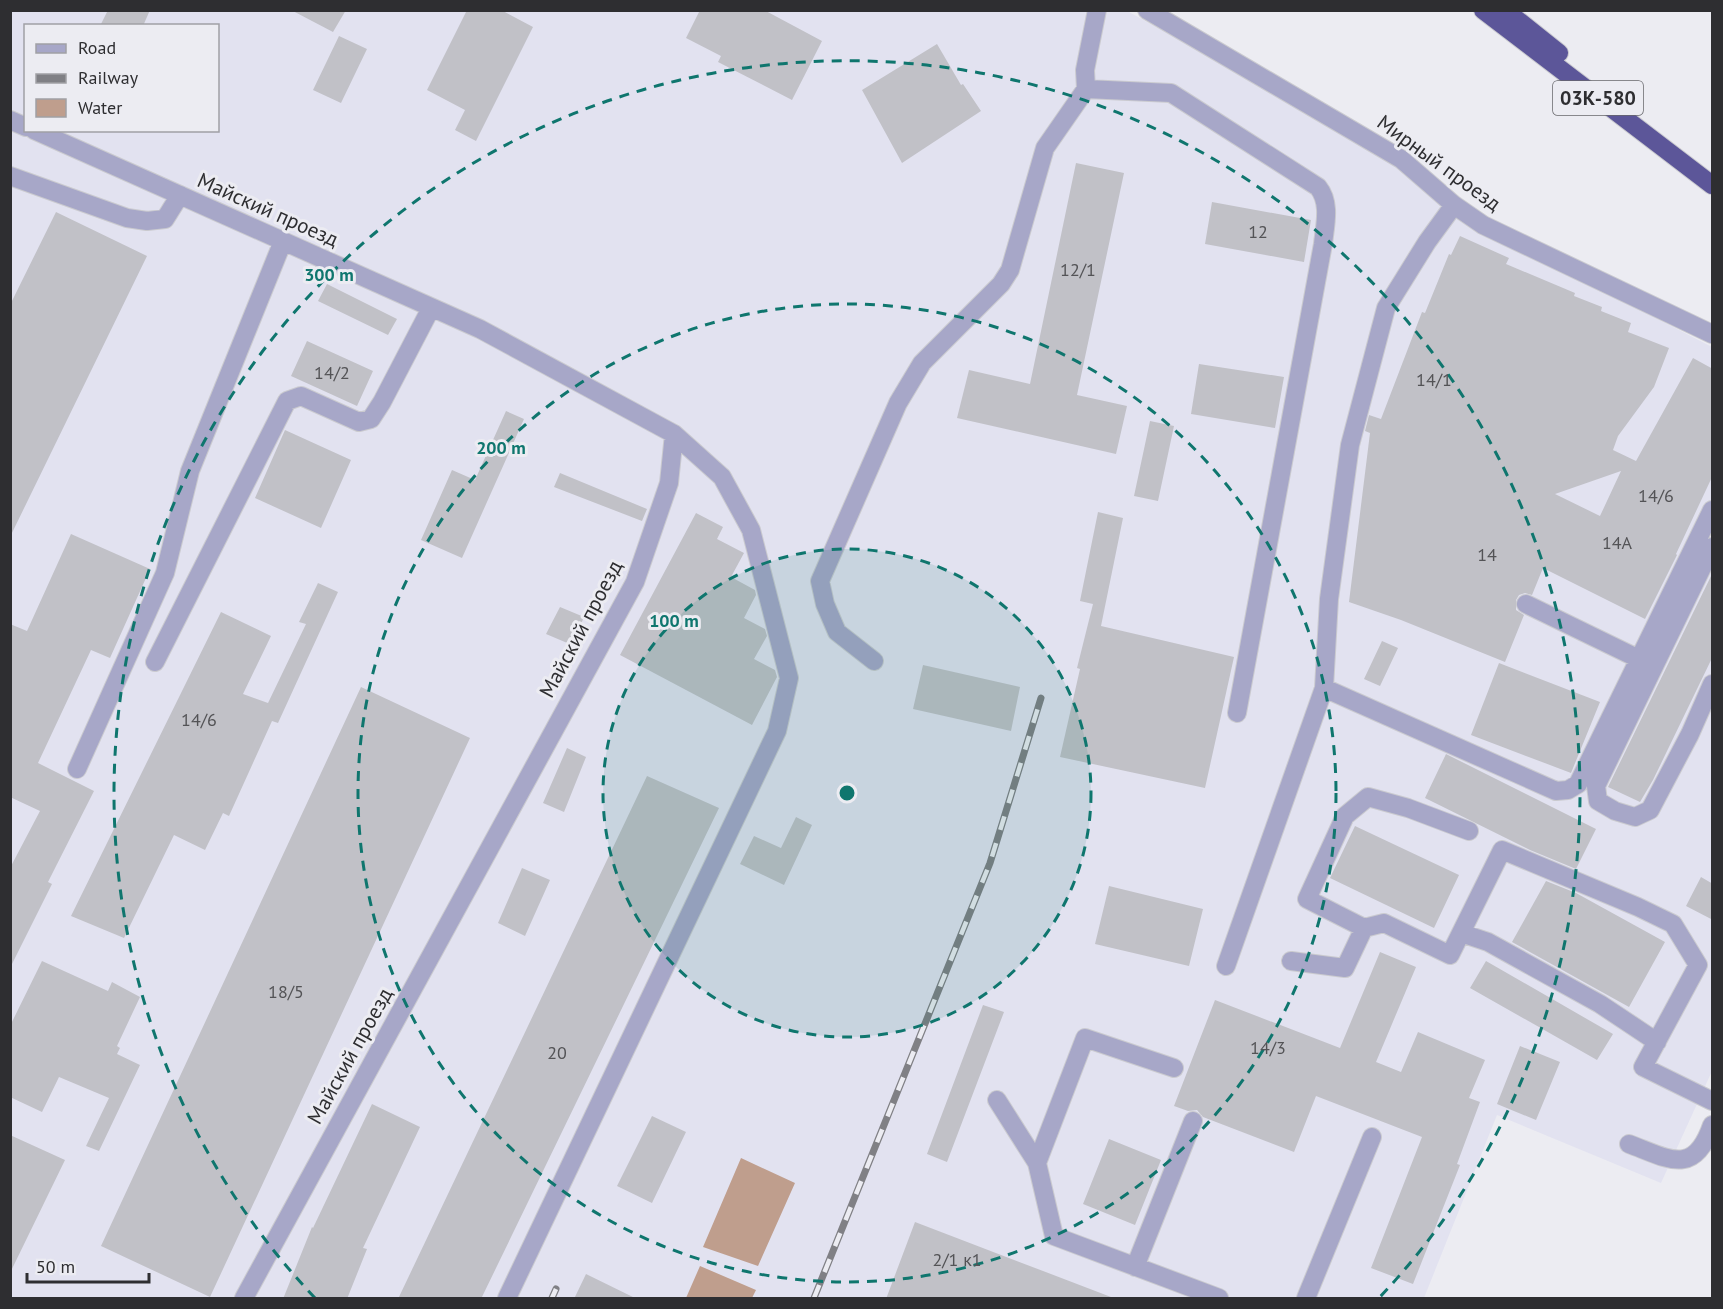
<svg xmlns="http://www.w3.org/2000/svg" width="1723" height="1309" font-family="'PT Sans',sans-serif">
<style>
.built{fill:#e2e2f0;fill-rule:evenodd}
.water{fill:#bf9e8d}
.building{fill:#c1c1c7;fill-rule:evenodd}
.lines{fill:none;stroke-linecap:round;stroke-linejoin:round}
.minor-casing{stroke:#cacacf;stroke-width:20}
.highway-casing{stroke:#cacacf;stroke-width:20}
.minor{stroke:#a7a7c8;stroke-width:18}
.highway{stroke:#5c5699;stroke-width:18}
.rail-casing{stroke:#808085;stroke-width:7}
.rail{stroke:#ececf2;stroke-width:4.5;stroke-dasharray:14;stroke-linecap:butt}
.ring{fill:none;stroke:#0f766e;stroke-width:3;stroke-dasharray:10 8}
.labels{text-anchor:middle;stroke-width:6;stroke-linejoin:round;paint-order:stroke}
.number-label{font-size:18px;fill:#535356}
.shield{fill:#ececf2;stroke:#67676b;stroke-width:1.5}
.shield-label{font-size:20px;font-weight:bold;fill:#2e2e31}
.street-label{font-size:21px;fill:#2e2e31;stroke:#ececf2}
.centre{fill:#0f766e;stroke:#ececf2;stroke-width:3}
.ring-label{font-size:18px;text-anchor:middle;font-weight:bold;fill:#0f766e;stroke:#ececf2;stroke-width:6;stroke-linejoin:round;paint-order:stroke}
</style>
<rect width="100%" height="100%" fill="#ececf2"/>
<path class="built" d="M10,11h1111l8,1 252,139 89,71 242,125v724l-51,112 -164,-68 -73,183h-1413zM26,26h192v104h-192z"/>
<path class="water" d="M741,1158l54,25 -37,83 -55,-19z
M700,1266l56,24 -4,8h-66z"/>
<path class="building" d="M108,10h42l-7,16h-43z
M291,10h55l-13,22z
M467,10h34l32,17 -57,114 -21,-11 10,-20 -38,-20z
M700,10h64l58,31 -30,59 -74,-38 3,-6 -35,-18z
M339,36l28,13 -26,54 -28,-13z
M937,44l24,41 2,-1 18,27 -79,52 -40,-73z
M1076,163l48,10 -47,222 50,11 -11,48 -159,-36 12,-48 61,14z
M1212,202l99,18 -7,42 -99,-18z
M56,212l91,44 -137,281v-232z
M1460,236l49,22 -3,6 69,29 -1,3 28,11 -1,4 30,12 -3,9 41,16 -15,39 -36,49 -5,14 23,11 57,-103 20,11v106l-37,79 1,1 -32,64 -102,-51 -11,27 -7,-2 -6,2 -3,5v10l8,5 -19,47 -104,-42 -52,-18 21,-169 -5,-2 4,-16 12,4 41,-107 3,1 24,-59 2,1zM1621,471l-21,45 -45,-22z
M327,284l70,35 -9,16 -70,-34z
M307,341l66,30 -16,35 -66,-30z
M1199,364l85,13 -9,51 -84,-14z
M506,411l18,8 -62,139 -41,-18 31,-70 23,10z
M1150,421l24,5 -16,75 -24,-5z
M285,430l66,30 -30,68 -66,-30z
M560,473l87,36 -5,12 -88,-34z
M1098,512l25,6 -22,108 133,31 -29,131 -145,-31 20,-88 -3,-1 16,-64 -13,-3z
M696,513l27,14 -6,12 27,14 -13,24 24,13 1,5 -12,23 21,11 2,7 -13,23 21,11 2,7 -25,48 -132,-70z
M71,534l79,35 -40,89 -19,-8 -53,113 56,28 -46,91 4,2 -42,84v-100l30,-57 -30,-14v-173l17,7z
M1713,572v84l-60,124 -13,22 -32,-15z
M318,583l20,9 -60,131 -6,-2 -43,95 -6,-3 -18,37 -31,-15 -50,103 -53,-22 150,-304 50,24 -28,58 25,9 38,-79 -7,-2z
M560,607l24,10 -12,28 -26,-11z
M1382,641l16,7 -18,38 -16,-7z
M1499,663l101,39 -29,71 -100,-38z
M923,665l97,22 -9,44 -98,-22z
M361,687l109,51 -260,559 -109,-51z
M567,748l19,9 -22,55 -21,-9z
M1446,754l150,75 -20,40 -46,-19 -105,-52z
M647,776l72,32 -238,491h-83z
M796,817l16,8 -28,60 -44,-21 14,-28 27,12z
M1355,826l104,49 -25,53 -104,-50z
M522,868l28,12 -25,56 -27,-13z
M1701,877l12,7v36l-27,-14z
M1546,881l30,12 89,49 -36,65 -117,-65z
M1109,886l94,23 -14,57 -94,-22z
M1380,952l36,15 -40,95 25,10 17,-40 67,28 -16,38 11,4 -23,62 3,1 -47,119 -42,-16 51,-131 -106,-41 -22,56 -91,-35 -6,-7 -9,1 -14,-5 41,-106 125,48z
M42,961l66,30 4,-9 28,15 -23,49 3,2 -3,6 23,11 -41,86 -13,-5 23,-48 -50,-21 -17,35 -32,-15v-71z
M1486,961l127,73 -16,26 -127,-72z
M983,1005l21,7 -57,150 -20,-8z
M1520,1046l40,16 -24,58 -39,-16z
M372,1104l48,23 -57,121 4,1 -20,50h-64l29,-72 1,1z
M652,1116l34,16 -34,71 -35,-17z
M10,1135l55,25 -55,113z
M1109,1139l52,21 -26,65 -52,-21z
M915,1222l196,75v2h-225z
M586,1274l51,25h-63z"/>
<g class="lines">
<defs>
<path id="minor" d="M1147,10l254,149 53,46 29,20 229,109
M1086,89l85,4 147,94c13,16 7,38 5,57l-86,469
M10,120l16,7
M34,130l446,199 194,105 48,43 29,53 38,148 -12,53 -270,567
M10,176l117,42 20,3 18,-2 15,-24
M1712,547l-116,239 2,15 17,10 20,6 15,-7 40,-76 22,-50
M1526,604l113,55
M874,661l-37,-29 -12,-28 -5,-23 78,-178 24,-40 79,-79 9,-14 35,-122 41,-59 -1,-19 12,-60
M155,662l132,-261 14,-5 58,26 12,-3 11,-17 49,-94
M1324,688l232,103 12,-1 10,-6 134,-274
M77,769l88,-196 25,-102 93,-230
M1469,831l-61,-23 -40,-11 -23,19 -38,83 57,29 20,-5 66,32 52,-105 136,57 35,17 25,41 -55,102 69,34
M1461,933l27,9 112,62 57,38
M1291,961l54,7 19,-40
M1226,966l98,-278 5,-89 21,-154 36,-137 41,-66 27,-37
M1174,1068l-89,-30 -48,125 17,73 165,62
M997,1100l40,63
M1629,1144c40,15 65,33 83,-19
M1135,1267l58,-146
M244,1298l391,-716 34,-99 5,-49
M1306,1298l66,-161"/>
<path id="highway" d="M1483,10l229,175
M1505,10l54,43"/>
</defs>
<use href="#minor" class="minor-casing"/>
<use href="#highway" class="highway-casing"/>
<use href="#minor" class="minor"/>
<use href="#highway" class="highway"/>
<defs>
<path id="rail" d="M552,1298l4,-9
M814,1298l176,-435 51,-165"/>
</defs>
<use href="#rail" class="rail-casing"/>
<use href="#rail" class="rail"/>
</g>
<circle cx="847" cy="793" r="244" fill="#0f766e" fill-opacity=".12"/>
<g class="ring">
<circle cx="847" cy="793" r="244"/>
<circle cx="847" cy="793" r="489"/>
<path d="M315 1298A733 733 0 1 1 1379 1298"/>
</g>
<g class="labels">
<g class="number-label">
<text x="1258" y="238">12</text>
<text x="1078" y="276">12/1</text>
<text x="332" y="379">14/2</text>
<text x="1434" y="386">14/1</text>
<text x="1656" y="502">14/6</text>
<text x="1617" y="549">14А</text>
<text x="1487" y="561">14</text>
<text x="199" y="726">14/6</text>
<text x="286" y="998">18/5</text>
<text x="1268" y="1054">14/3</text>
<text x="557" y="1059">20</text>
<text x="957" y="1266">2/1 к1</text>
</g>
<rect class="shield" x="1553" y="81" width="90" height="34" rx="4.5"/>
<g class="shield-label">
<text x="1598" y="105">03К-580</text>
</g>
<g class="street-label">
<text transform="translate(1439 163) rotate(36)" y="7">Мирный проезд</text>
<text transform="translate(268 210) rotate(24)" y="7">Майский проезд</text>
<text transform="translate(581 629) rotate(-62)" y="7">Майский проезд</text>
<text transform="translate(350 1056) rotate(-61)" y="7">Майский проезд</text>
</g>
</g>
<circle cx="847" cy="793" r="9" class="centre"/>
<g class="ring-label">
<text x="329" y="281">300 m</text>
<text x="501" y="454">200 m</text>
<text x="674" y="627">100 m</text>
</g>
<rect width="1723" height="1309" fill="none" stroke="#2e2e31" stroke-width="24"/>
<rect x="24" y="24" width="195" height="108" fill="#ececf2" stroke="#a0a0a5" stroke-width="1.5"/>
<rect x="36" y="44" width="30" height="9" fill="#a7a7c8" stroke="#a0a0a5" stroke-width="1.5"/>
<text x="78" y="54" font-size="18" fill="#2e2e31">Road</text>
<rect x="36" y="74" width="30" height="9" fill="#808085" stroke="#a0a0a5" stroke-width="1.5"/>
<text x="78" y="84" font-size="18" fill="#2e2e31">Railway</text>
<rect x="36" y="99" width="30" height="18" fill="#bf9e8d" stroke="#a0a0a5" stroke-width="1.5"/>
<text x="78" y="114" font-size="18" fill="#2e2e31">Water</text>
<path d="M27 1273v9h122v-9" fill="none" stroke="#2e2e31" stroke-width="3"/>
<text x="36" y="1273" font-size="18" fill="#2e2e31" stroke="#ececf2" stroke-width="4.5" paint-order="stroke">50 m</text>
</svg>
